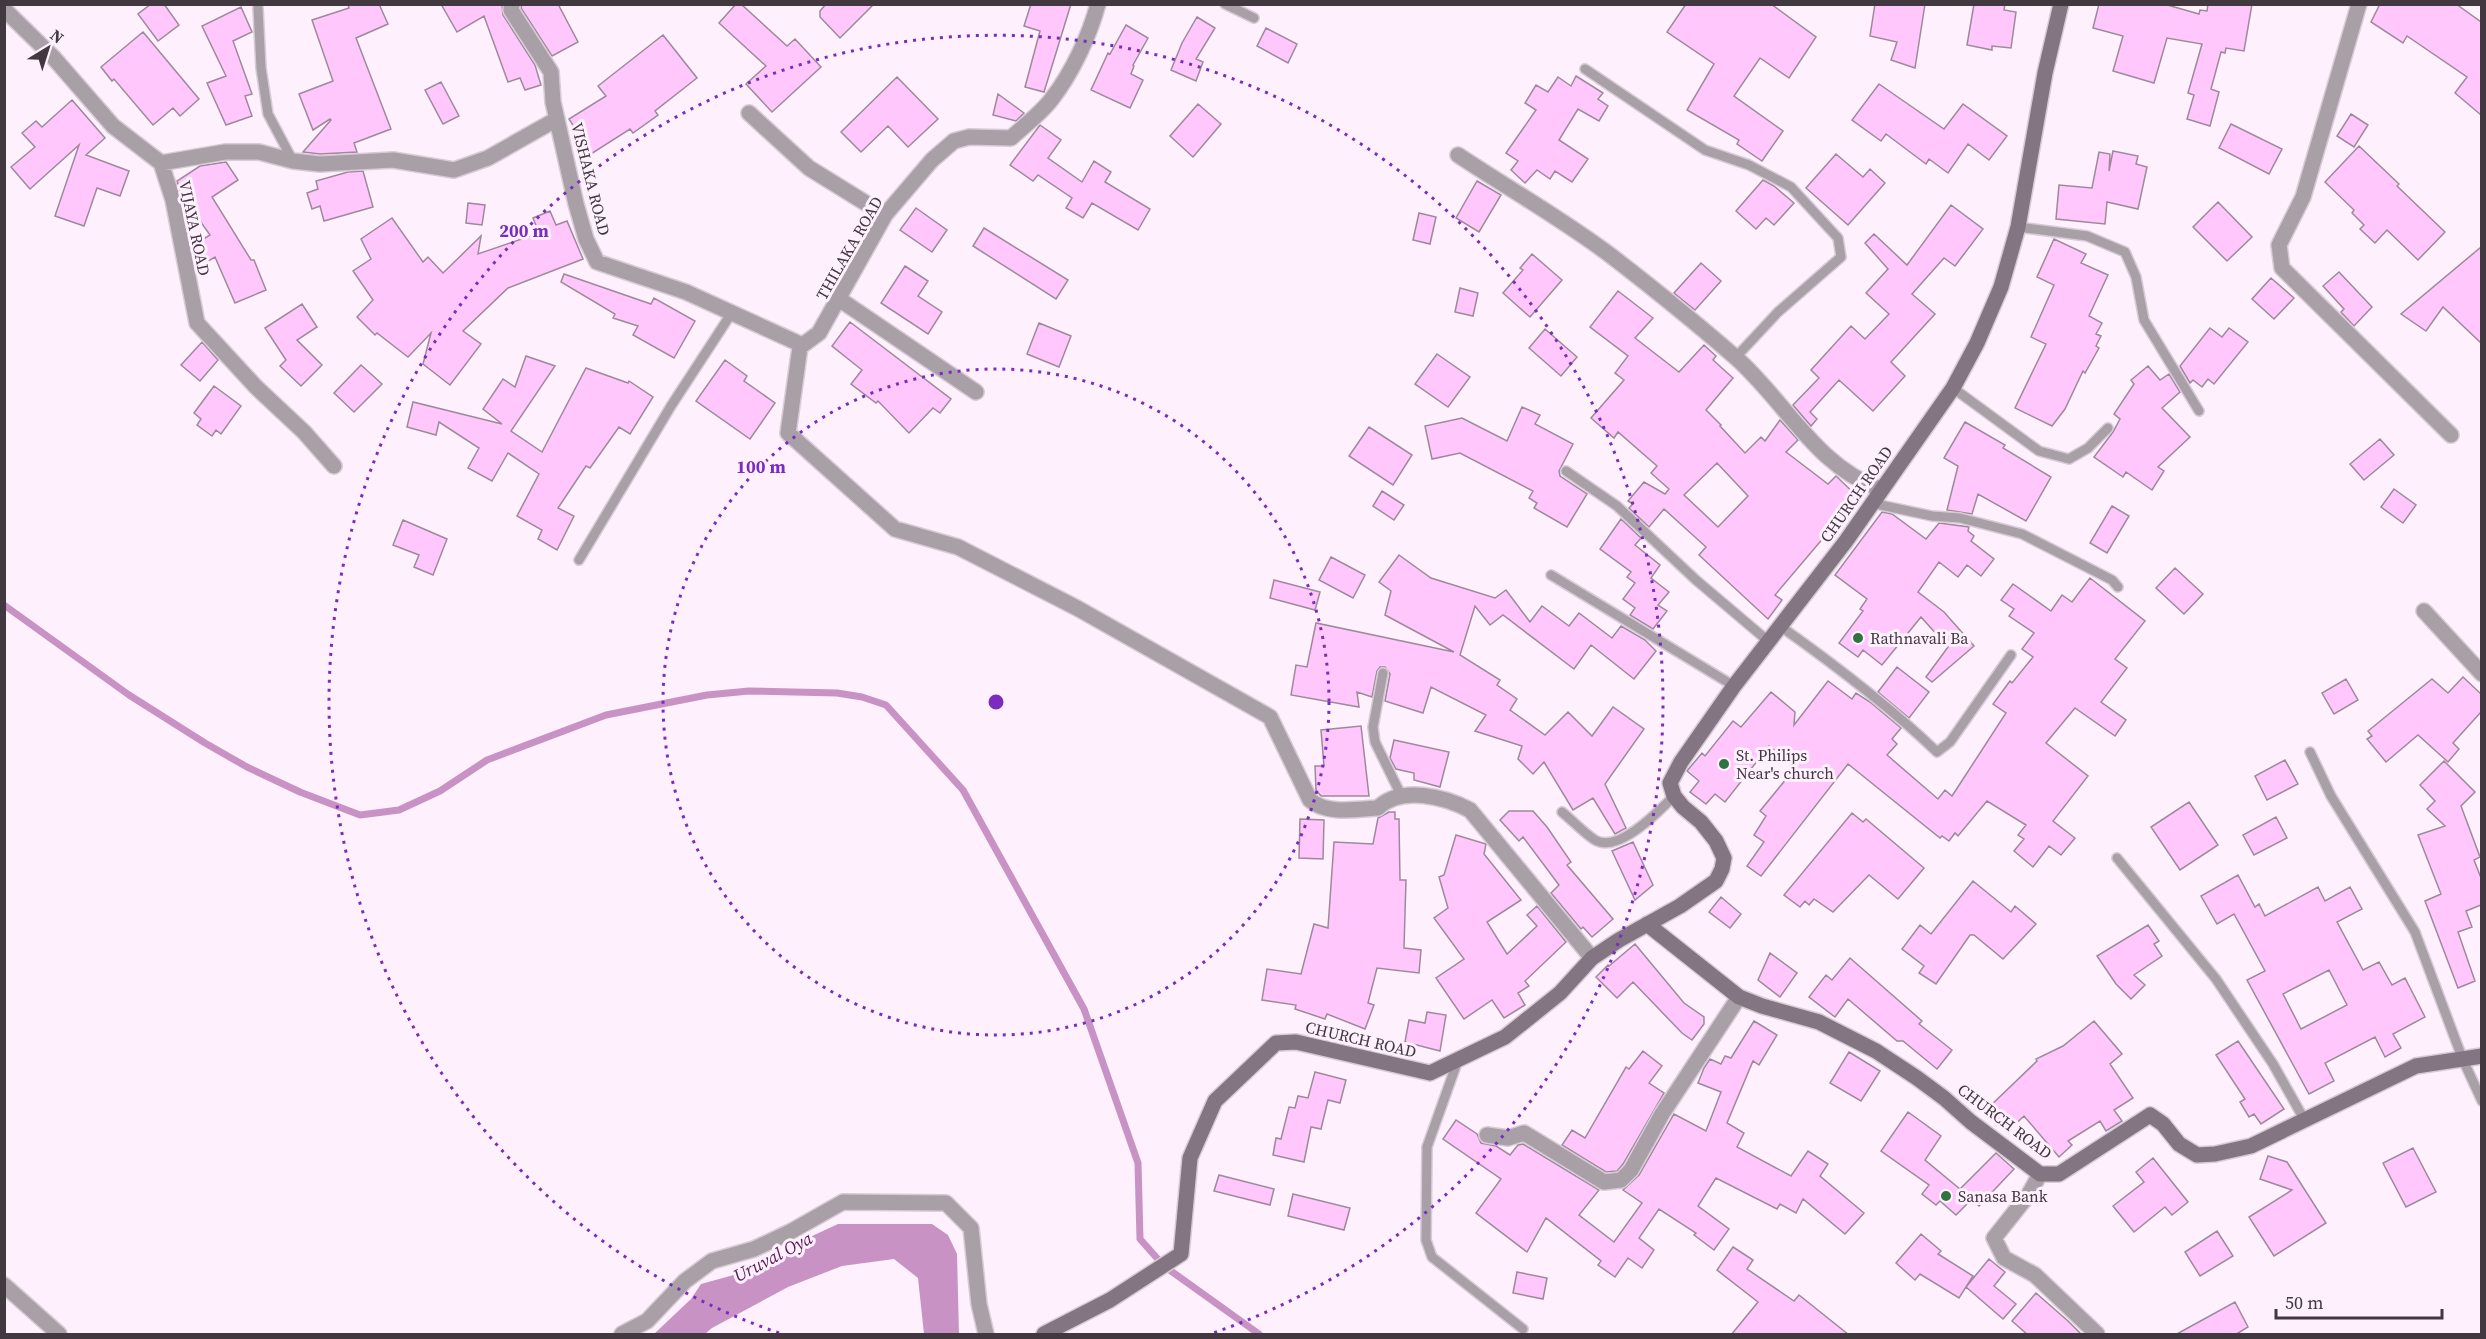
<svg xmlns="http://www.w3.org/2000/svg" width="2486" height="1339" font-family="'Source Serif 4',serif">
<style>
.water{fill:#c893c4}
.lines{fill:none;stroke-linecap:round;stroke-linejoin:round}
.stream{stroke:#c893c4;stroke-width:7}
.building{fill:#ffc7fb;stroke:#9e899c;stroke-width:1.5;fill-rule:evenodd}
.lane-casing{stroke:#d8cbd7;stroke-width:12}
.street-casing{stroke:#d8cbd7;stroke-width:18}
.secondary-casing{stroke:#d8cbd7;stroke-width:18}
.lane{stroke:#a89fa7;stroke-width:9}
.street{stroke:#a89fa7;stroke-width:15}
.secondary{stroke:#837582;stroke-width:15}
.ring{fill:none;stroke:#7b2cbf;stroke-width:3;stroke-dasharray:3 6}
.poi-dot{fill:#2f743f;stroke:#fef0fd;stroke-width:2}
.labels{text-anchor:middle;stroke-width:6;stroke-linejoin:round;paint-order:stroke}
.street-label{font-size:16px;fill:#413840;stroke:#fef0fd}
.poi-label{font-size:16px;fill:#413840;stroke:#fef0fd;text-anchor:start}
.water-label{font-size:18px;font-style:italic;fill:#5a1b58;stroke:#fef0fd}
.centre{fill:#7b2cbf;stroke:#fef0fd;stroke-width:3}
.ring-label{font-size:18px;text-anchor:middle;font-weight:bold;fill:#7b2cbf;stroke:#fef0fd;stroke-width:6;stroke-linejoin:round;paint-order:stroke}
</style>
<rect width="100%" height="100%" fill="#fef0fd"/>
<path class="water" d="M838,1224h94l16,11 9,19 2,80h-35l-6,-56 -24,-19 -52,7 -54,21 -76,41 -7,6h-51l37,-35 10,-15 76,-21 35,-27z"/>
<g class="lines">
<path class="stream" d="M4,605l125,90 76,48 42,24 53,25 60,23 39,-5 41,-19 47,-31 119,-45 101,-20 42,-4 88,2 25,4 24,8 77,85 121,219 54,154 2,76 24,27 95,68"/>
</g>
<path class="building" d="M151,4h13l15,21 -21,16 -20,-27z
M348,4h31l9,20 -32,14 35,91 -37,14 3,9 -37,2 -17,-2 28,-32 -1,-1 -17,11 -14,-36 34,-13 -21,-61 37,-12z
M441,4h61l1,11 32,50 6,20 -16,5 -5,-12 -12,4 -24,-66 -27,16z
M522,4h36l20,38 -26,14 -31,-48z
M736,4h5l46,42 8,-7 26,28 -49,45 -26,-28 20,-18 -47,-43z
M826,4h48l-34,34 -20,-21v-6z
M1031,4h40l-27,88 -19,-5 15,-56 -16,-5z
M1686,4h85l45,33 -27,41 -29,-20 -26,38 49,35 -21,30 -25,-17 2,-4 -52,-30 27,-46 -47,-32z
M1875,4h50l-10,64 -24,-8 6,-18 -27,-6z
M1974,4h31l-1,6 12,2 -5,36 -19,-2v4l-25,-5z
M2099,4h65l35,10 1,-4 7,1 1,-7h44l-8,47 -18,-3 -1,5 -4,-1 -10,37 8,3 -9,34 -23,-7 7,-24 -6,-2 14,-49 -35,-6 -13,45 -41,-12 10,-35 -30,-8z
M2380,4h76l25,18v93l-26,-22 12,-16 -60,-41 -4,7 -32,-21z
M241,7l11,25 -19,9 19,53 -7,2 7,20 -26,9 -19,-42 19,-7 -24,-50z
M1197,17l18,11 -19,31 7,3 -7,19 -25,-11 11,-27z
M1126,25l22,13 -15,27 1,1 -3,8 12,6 -13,28 -39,-18 17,-37 2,1z
M1266,28l31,16 -9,19 -31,-17z
M143,32l56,67 -19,17 -7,-8 -20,17 -39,-46 -2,2 -11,-14z
M663,35l34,43 -42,33 3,4 -25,18 -3,-4 -39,25 -22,-35 37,-23 -8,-10z
M1576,76l27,17 -5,6 10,7 -9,15 -21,-12 -19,31 29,19 -16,23 -17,-11 -5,8 -13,-9 -12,13 -14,-13 7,-9 -12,-8 30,-43 -11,-7 11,-18 12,7 10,-15 13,9z
M897,77l41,42 -30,28 -20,-21 -27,26 -20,-20z
M441,82l18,34 -16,8 -18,-34z
M1879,84l65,45 19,-25 44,32 -18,24 -21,-16 -20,29 -19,-14 -3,5 -40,-30 -5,7 -29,-21z
M998,94l26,19 -8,8 -23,-6z
M72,100l33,38 -19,17 43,16 -9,25 -23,-8 -13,38 -29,-10 24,-71 -49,44 -19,-22 24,-20 -13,-14 14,-12 6,6z
M1198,104l23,20 -28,33 -23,-21z
M2351,114l17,11 -14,22 -17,-11z
M2231,124l51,25 -13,25 -50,-26z
M1040,125l21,15 -13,18 34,24 12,-21 17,11 -6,10 45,27 -12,21 -46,-27 -9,15 -17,-10 6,-10 -34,-23 -5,6 -23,-16z
M2359,146l40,38 -2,2 48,46 -27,28 -31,-30 -12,13 -15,-14 4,-4 -12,-12 2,-3 -29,-28z
M2113,151l25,5 -2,8 11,3 -9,42 -31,-7 -2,22 -49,-5 3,-34 33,3 7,-36 11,2 -1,17z
M1836,154l27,23 7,-8 15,14 -37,42 -42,-37z
M226,162l12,18 -26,17 39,63h3l12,30 -31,13 -20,-46 -12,7 -11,-18 18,-11 -29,-41 -4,-13 23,-15z
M363,171l10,36 -49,14 -4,-15 -8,3 -5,-16 11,-4 -2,-8 32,-9z
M1763,180l11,6 20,17 -20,22 -8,-7 -10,11 -20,-18z
M1477,181l24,14 -22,37 -23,-14z
M2218,202l34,35 -25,24 -34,-34z
M468,203l17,2 -3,20 -16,-2z
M1951,205l32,24 -28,37 -11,-8 -32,36 23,20 -44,48 14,14 -32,35 -34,-31 -29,32 7,7 -6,7 -18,-21 26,-27 -8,-8 40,-44 14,13 24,-25 -23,-21 22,-24 -23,-26 9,-9 33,31z
M916,208l31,22 -15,22 -32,-22z
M550,211l6,14 11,-4 16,38 -75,29 -45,43 18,13 -31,41 -27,-21 8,-31 -23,24 -31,-24 -2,2 -18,-18 16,-17 -20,-29 18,-12 -10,-20 31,-21 31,44 5,-5 15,16 38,-37 -3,18 61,-21 -6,-15z
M1419,213l17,4 -6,27 -17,-4z
M984,228l84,52 -12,19 -83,-53z
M2054,239l32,15 -5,9 27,12 -19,41 13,7 -6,11 5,2 -5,10 3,2 -14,25 -2,-2 -18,38 -13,17 -37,-18 31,-64 -15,-7 23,-52 -17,-8z
M2481,247v96l-38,-36 -17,24 -25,-17z
M1532,254l30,26 -32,37 -27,-24 20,-23 -3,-2z
M1701,263l20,18 -26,29 -21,-17z
M905,266l23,15 -10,15 24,16 -14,22 -47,-31z
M2339,272l33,35 -18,19 -13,-14 3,-3 -21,-23z
M564,274l87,30 3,-6 41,23 -21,37 -41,-23 5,-9 -25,-8 2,-4 -54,-32z
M2271,278l23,20 -20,21 -22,-20z
M1460,288l18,5 -5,23 -18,-4z
M1618,291l35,27 -18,20 44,34 25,-27 12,11 -3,4 20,18 -27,32 15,15 -1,1 25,27 16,-16 4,4 15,-21 18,20 -12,12 42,32 8,-8 22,21 -83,98 7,5 -14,19 -69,-64 7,-8 -42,-38 -15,18 -20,-19 4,-4 -5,-3 16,-19 21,12 4,-5 -18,-16 6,-7 -39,-34 -4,6 -23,-20 33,-38 -9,-7 13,-17 -38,-29zM1717,463l31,33 -30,31 -34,-32z
M302,304l15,23 -20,13 25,25 -21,21 -21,-20 6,-6 -21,-32z
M850,322l101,77 -11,14 -7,-5 -24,25 -31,-32 -2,2 -25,-19 11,-14 -30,-24z
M1039,323l32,13 -12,31 -32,-13z
M2210,328l12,9 7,-9 19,14 -34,42 -6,-5 -6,8 -9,-7 -3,3 -10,-17z
M1545,329l32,28 -16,19 -32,-28z
M202,342l16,18 -18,21 -19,-16z
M1437,354l33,23 -22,30 -33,-23z
M526,356l29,10 -44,65 31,21 44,-84 42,15 1,-2 24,16 -23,37 -11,-7 -29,41 -4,-2 -28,42 16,8 -17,34 -19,-11 4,-9 -25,-14 22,-42 -31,-21 -16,28 -24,-13 11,-20 -40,-26 -3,13 -29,-8 6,-25 89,22 -19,-15 20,-30 12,8z
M725,360l22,16 -3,5 31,22 -25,36 -54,-38z
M361,365l21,19 -28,28 -20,-19z
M2148,366l12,14 9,-6 11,18 -18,16 28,29 -32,30 6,4 -12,19 -26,-18 -3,5 -29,-20 19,-25 7,-13 -6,-5 20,-30 -3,-4z
M214,386l27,20 -20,28 -5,-4 -4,6 -15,-11 4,-6 -7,-6z
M1522,407l18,8 -5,9 38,20 -14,27 1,5 27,18 -20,33 -33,-19 3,-5 -8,-5 4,-7 -73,-38 -28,6 -7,-33 37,-8 45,23z
M1965,422l40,23 -2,3 48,29 -25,44 -48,-27 -6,20 -25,-4 11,-44 -14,-8z
M1369,427l43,28 -19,30 -44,-29z
M2380,439l14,16 -30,25 -14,-16z
M2394,489l22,16 -13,18 -22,-16z
M1382,491l22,14 -10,15 -21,-14z
M2112,506l17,10 -22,37 -17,-10z
M1882,512l10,2 34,25 13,-16 30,4 -1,4 6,5 -3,5 23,18 -13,17 -14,-11 -9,12 -19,-15 -21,30 26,20 30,34 -42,36 -6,-5 22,-30 -27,-30 -39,48 -19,-15 -5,7 -19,-14 24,-32 -3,-2 7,-10 -32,-24z
M1621,519l20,19 -6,7 25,20 -9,13 18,14 -11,13 9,6 -14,18 -23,-14 5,-7 -12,-9 12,-16 -8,-6 4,-5 -31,-23z
M403,520l44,19 -14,36 -19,-8 5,-12 -26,-10z
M1399,555l32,23 64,20 11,-8 24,32 12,-16 27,20 10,-13 33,25 9,-12 24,14 11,11 -22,28 -43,-34 -17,24 -71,-54 -13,10 -15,-19 -15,49 40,25 -3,5 20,14 -7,11 35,25 23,-23 24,24 21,-29 31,22 -39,55 21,44 -11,6 -22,-36 -20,12 -29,-48 -11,12 -15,-15 4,-13 -47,-15 11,-16 -55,-28 -8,26 -38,-12 5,-27 -5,-7h-5l-3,4 -5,26 -15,-5 2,15 -68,-12 5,-30 11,2 9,-44 138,29 -69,-37 6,-24 -12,-9z
M1331,557l34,18 -12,23 -34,-18z
M2175,568l28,26 -19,20 -28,-26z
M2090,578l55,43 -30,38 12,9 -26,34 25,18 -11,16 -40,-28 -29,35 42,33 -35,45 22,17 -14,17 -12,-9 -16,21 -19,-16 10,-12 -6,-4 8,-10 -39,-24 -29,35 -3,-3 -6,8 -7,-5 -2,2 -92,-74 -87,112 -14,-10 17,-24 -10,-7 12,-19 -6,-5 36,-44 -27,-21 -44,56 -10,-8 -9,10 -16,-12 9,-11 -12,-10 15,-18 3,3 28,-35 8,6 30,-35 24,20 -1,13 34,-44 24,18 4,-6 14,9 31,26 -9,11 5,5 -10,11 51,44 7,-9 7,6 54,-83 -13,-9 17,-23 2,2 21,-26 -11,-8 12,-16 -25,-17 5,-7 -13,-9 12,-16 38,27 11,-16 10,7z
M1274,580l46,12 -5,18 -45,-12z
M1897,667l32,25 -20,26 -31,-26z
M2463,677l18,17v18l-28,31 6,6 -11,13 -30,-27 -32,27 -19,-23 5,-3 -4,-5 64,-52 16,14z
M2346,679l12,21 -24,14 -12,-21z
M1361,726l8,70h-48l-5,-6 -1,-24h9l-3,-36z
M1394,740l55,12 -9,35 -26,-7v-7l-18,-4 -6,-11z
M2285,760l13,24 -31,16 -12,-24z
M2444,761l31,31 -14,14 19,51 -6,3 7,18v27l-15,6 6,16 -14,5 17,49 -17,7 -33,-87 16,-7 -23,-59 27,-9 -18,-17 8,-8 -15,-16z
M2189,802l29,43 -38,25 -29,-43z
M1509,811h24l14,16 24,35 -4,3 46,54 -21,18 -9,-10 -2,2 -30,-36 8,-8 -36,-48 -4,4 -19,-21z
M1389,812h6v7h4l1,61h6l-2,68 17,2 -2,23 -42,-5 -9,35 6,2 -9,24 -38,-15 -2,5 -30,-10 1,-4 -34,-5 5,-31 34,5 13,-50 14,4 6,-86 39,2 5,-26z
M1852,813l11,9 3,-3 58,49 -26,31 -29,-24 -36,37 -19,-13 -5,6 -4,-4 -5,6 -16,-12z
M2276,817l11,21 -33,17 -11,-20z
M1300,819l24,1 -1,39 -24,-1z
M1456,835l30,9 -2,10 37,46 -34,22 20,32 30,-28 -10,-11 10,-9 29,36 -41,39 4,5 -11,7 7,12 -21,13 -12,-18 -28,19 -28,-41 28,-19 -30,-41 14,-10 -9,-31 5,-2z
M1633,842l20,43 -18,15 -23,-49z
M2238,875l17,32 4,-3 6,12 53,-29 7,14 25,-14 12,22 -25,13 26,48 16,-8 13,23 13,-7 20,39 -32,17 8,14 -16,9 -10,-20 -50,26 9,18 -25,13 -62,-114 18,-9 -31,-57 -17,10 -16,-28zM2329,970l18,35 -46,24 -18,-35z
M1973,881l38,31 4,-6 21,18 -33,35 -29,-24h-4l-34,49 -17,-11 5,-7 -22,-17 18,-24 11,9z
M1721,897l20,17 -11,14 -21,-16z
M2148,925l11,16 -5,3 8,12 -28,19 11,10 -14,14 -15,-15 -19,-28z
M1635,944l49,59 20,14v7l-12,16 -10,-7 -49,-51 -16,16 -21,-21 12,-12 1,1z
M1770,953l27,20 -17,24 -22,-17z
M1850,958l72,63 -3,3 33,26 -15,19 -34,-28h-6l-49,-42 -13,18 -26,-20 17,-22 6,5z
M1427,1012l19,3 -6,36 -35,-9 4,-22 16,3z
M1754,1021l23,14 -18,30 -6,-4 -26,62 17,10 -7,14 54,29 17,-25 20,13 -8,12 44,37 -19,21 -42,-35 -7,14 -16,-9 -3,5 -61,-31 -18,28 31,23 -15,21 -20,-15 2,-2 -37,-24 -20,29 15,12 -12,18 -14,-10 -13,19 -17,-12 3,-4 -55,-43 -19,34 -51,-39 25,-34 -58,-40 13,-19 21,14 4,9 15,3 14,9 8,-10 5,-1 76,46 -20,25 35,27 28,-39 -19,-13 16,-15 35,-61 32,17 15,-39 -23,-9 6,-15 6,-9 11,5 4,-8 6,2z
M2094,1021l28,33 -12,10 23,34 -19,12 8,11 -16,10 -6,-10 -32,20 4,4 -13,12 -35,-41 -17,16 -21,-22 51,-49 -1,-2 27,-13z
M2238,1041l46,68 -23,15 -7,-10 -5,3 -9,-15 5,-3 -29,-44z
M1643,1051l19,15 -13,17 15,10 -41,71 -6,7 -11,1 -44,-27 10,-15 13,8 41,-71 3,2z
M1849,1052l31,19 -19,30 -31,-18z
M1315,1072l31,8 -6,23 -12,-3 -7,29 -10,-2 -7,35 -31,-7 3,-17 5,1 8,-32 6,1 3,-12 10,2z
M1908,1112l33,24 -16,24 47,39 -16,16 -16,-14 -4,4 -14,-11 7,-9 -48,-34z
M2413,1148l23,44 -30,15 -23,-44z
M1996,1153l18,16 -35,37 -18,-18z
M2268,1156l19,6 39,61 -52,33 -25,-39 43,-27 -32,-11z
M2153,1158l35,44 -16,13 -7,-8 -31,25 -21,-26 31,-24 -8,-10z
M1219,1175l55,14 -4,16 -56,-14z
M1293,1194l57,14 -6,22 -56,-14z
M2217,1231l16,25 -33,20 -15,-24z
M1921,1234l20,17 -3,3 35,22 -14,22 -39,-24 -5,6 -19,-17z
M1733,1247l20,13 -6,9 47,32 5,-6 50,40h-118l27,-33 -41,-32z
M1989,1259l16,13 -11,14 22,18 -13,15 -37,-32z
M1517,1272l30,6 -4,21 -30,-6z
M2036,1293l32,28 14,14h-54l-16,-14z
M2235,1302l13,25 -13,8h-60z"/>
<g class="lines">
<defs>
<path id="lane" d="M1225,4l29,14
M258,8l3,60 7,46 25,47
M1585,69l120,81 44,15 42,22 47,51 3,19 -63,55 -42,45
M2018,227l69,9 38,16 11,25 8,43 55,91
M1953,388l86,63 30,8 19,-11 20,-20
M1566,471l51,35 79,74 72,61
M1871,503l61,13 28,2 62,16 90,46 6,7
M579,560l92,-154 60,-92
M1551,575l183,111
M1780,626c55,39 108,79 157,126l13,-10 61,-87
M1383,673l-10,54 2,15 26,53
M2310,752l21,44 84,136 48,128 19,41
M1562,812c11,9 22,21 33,28 23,14 64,-29 79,-44
M2117,858l99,121 57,85 31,55
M1458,1060l-31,87 -1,93 6,17 91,72"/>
<path id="street" d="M512,4l-1,6 40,62 2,30 23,102 10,35 11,23 89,30 114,52v3l19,-14 66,-118 47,-55 22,-19 15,-4 42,1c13,-12 29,-24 40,-38 21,-27 38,-63 47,-96
M2359,4l-56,193 -24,48 3,23 169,167
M4,9l49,48 60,69 48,37 12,37 24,123 59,64 48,45 30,34
M749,113l60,55 76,47
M1458,155c51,34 106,65 156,103 40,31 81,64 120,98 50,43 81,110 146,133
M161,163l64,-11h34l34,9 27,3 73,-4 61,10 34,-12 69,-39
M839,299l137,93
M800,347l-12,86 107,96 63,18 119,61 193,109 40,83c16,15 48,9 68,8 23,-23 67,-11 92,2l122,148
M2424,611l58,63
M1487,1135l21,3 16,-5 80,49 17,-2 10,-10 31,-56 77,-117
M2040,1174l-11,20 -35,44 10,20 31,17 62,59
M4,1285l55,49
M622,1334l25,-13 38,-40 27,-20 42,-12 36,-17 53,-30 103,1 25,25 8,76 7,30"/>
<path id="secondary" d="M1647,924l92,73 23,9 57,16 57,29 41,27 27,20 27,24 69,52h19l91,-59 13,9 16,20 18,11 18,-1 36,-8 165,-80 66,-10
M1044,1334l66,-34 71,-46 9,-96 25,-57 61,-58 20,-1 134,31 75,-36 55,-44 32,-35 27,-18 61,-34 36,-25 6,-12 2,-11 -8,-17 -15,-19 -18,-15 -9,-11 -4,-13 11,-21 53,-76 112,-145 107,-153 24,-45 24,-56 17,-60 27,-154 16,-69"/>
</defs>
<use href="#lane" class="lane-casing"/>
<use href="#street" class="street-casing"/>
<use href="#secondary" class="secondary-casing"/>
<use href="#lane" class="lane"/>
<use href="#street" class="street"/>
<use href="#secondary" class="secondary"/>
</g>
<g class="ring">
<circle cx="996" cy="702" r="333"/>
<path d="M779 1333A667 667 0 1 1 1213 1333"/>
</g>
<g class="poi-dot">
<circle cx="1858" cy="638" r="6"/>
<circle cx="1724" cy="764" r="6"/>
<circle cx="1946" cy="1196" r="6"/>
</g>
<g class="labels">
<g class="street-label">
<text transform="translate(591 179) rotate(76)" y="6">VISHAKA ROAD</text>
<text transform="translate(195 228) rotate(78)" y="6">VIJAYA ROAD</text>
<text transform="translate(849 248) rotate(-60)" y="6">THILAKA ROAD</text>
<text transform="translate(1856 494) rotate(-55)" y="6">CHURCH ROAD</text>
<text transform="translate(1361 1039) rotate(13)" y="6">CHURCH ROAD</text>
<text transform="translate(2005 1121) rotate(37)" y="6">CHURCH ROAD</text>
</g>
<g class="poi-label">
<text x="1870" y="644">Rathnavali Ba</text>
<text x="1736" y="761">St. Philips<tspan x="1736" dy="18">Near's church</tspan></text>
<text x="1958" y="1202">Sanasa Bank</text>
</g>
<g class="water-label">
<text transform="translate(773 1257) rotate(-28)" y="6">Uruval Oya</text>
</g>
</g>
<circle cx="996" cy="702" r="9" class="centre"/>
<g class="ring-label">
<text x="524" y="237">200 m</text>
<text x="761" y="473">100 m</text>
</g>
<rect width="2486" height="1339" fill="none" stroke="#413840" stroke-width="12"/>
<g transform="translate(48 48) rotate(38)" stroke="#fef0fd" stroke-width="4.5" paint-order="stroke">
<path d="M0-4.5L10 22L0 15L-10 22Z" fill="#413840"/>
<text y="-9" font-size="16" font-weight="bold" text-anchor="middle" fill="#413840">N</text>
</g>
<path d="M2276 1309v9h166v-9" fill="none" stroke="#413840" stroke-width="3"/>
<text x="2285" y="1309" font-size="18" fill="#413840" stroke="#fef0fd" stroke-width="4.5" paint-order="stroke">50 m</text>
</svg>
